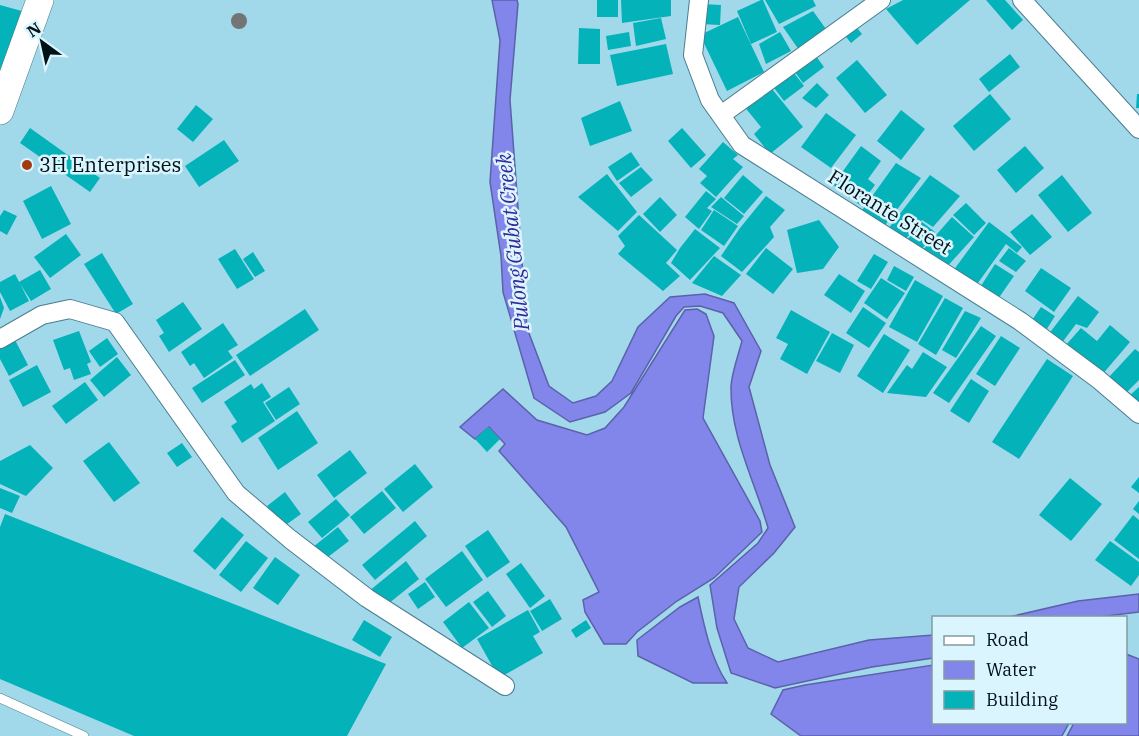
<svg xmlns="http://www.w3.org/2000/svg" width="1139" height="736" font-family="'IBM Plex Serif',serif">
<style>
.water{fill:#8285e9;stroke:#5b62aa;stroke-width:1.5}
.building{fill:#04b2b9}
.lines{fill:none;stroke-linecap:round;stroke-linejoin:round}
.service-casing{stroke:#487d8e;stroke-width:10}
.minor-casing{stroke:#487d8e;stroke-width:20}
.secondary-casing{stroke:#487d8e;stroke-width:28}
.service{stroke:#fff;stroke-width:9}
.minor{stroke:#fff;stroke-width:18}
.secondary{stroke:#fff;stroke-width:27}
.tree{fill:#737474}
.poi-dot{fill:#a13c10;stroke:#daf5fe;stroke-width:2}
.labels{text-anchor:middle;stroke-width:5;stroke-linejoin:round;paint-order:stroke}
.poi-label{font-size:20px;fill:#001218;stroke:#daf5fe;text-anchor:start}
.street-label{font-size:20px;fill:#001218;stroke:#daf5fe}
.water-label{font-size:21px;font-style:italic;fill:#37269a;stroke:#daf5fe}
</style>
<rect width="100%" height="100%" fill="#a1d9eb"/>
<path class="water" d="M492,0h25l1,4 -8,96 17,228 22,58 24,17 23,-7 16,-15 26,-54 32,-30 35,-3 29,9 27,48 -12,36 21,78 25,62 -21,26 -35,34 -5,32 14,29 30,14 91,-22 64,-5v23l-61,9 -97,21 -44,-15 -14,-45 -7,-43 48,-42 10,-15c-13,-47 -38,-91 -37,-142 1,-14 7,-30 11,-45l-19,-28 -23,-7 -16,1 -8,9 -45,77 -26,19 -35,10 -36,-24 -31,-106 -2,-36 -11,-74 10,-142z
M697,309l9,5 8,22 -11,82 57,103 2,11 -48,46 -37,23 -40,31 -11,12h-22l-19,-32 -2,-12 16,-8 -33,-65 -67,-76 6,-7 -16,-17 -14,12 -15,-12 43,-38 34,31 50,15 18,-7 19,-21 61,-97z
M1139,594v18l-49,6 -81,-1 69,-16z
M698,597c6,29 13,62 29,86h-34l-55,-27 -1,-16 43,-33z
M1126,654l13,5v77h-72l7,-13 52,-1z
M933,665l1,57 135,1 -7,13h-261l-30,-22 12,-24 22,-5z"/>
<path class="building" d="M597,0h21v17h-21z
M621,0h50v16l-49,7z
M761,0h2l14,32 -26,12 -14,-33z
M765,0h48l3,6 -37,18z
M903,0h67l-53,45 -31,-36z
M986,0h19l18,20 -11,10z
M702,4l19,1 -1,20 -19,-1z
M0,5l29,8 -29,74z
M813,11l13,18 -27,21 -16,-23z
M738,17l26,55 -37,19 -27,-56z
M661,18l5,21 -30,7 -3,-23z
M853,23l9,11 -11,9 -9,-11z
M579,28l21,1v35h-22z
M629,32l2,14 -23,4 -2,-14z
M780,32l11,19 -25,13 -7,-20z
M666,44l7,30 -56,12 -7,-31z
M813,52l11,15 -21,16 -11,-15z
M1010,54l10,13 -31,25 -10,-13z
M857,60l30,35 -22,18 -29,-35z
M791,69l13,17 -20,15 -13,-17z
M817,83l12,12 -13,13 -14,-10z
M768,84l35,43 -33,27 -16,-20 7,-7 -18,-22z
M990,94l21,25 -37,32 -21,-25z
M1137,94h2v14h-3z
M620,101l12,30 -42,15 -9,-28z
M196,105l17,14 -20,23 -16,-13z
M901,110l24,19 -24,31 -24,-19z
M826,113l30,22 -25,33 -30,-21z
M30,128l70,50 -10,14 -70,-49z
M682,128l24,27 -15,13 -23,-27z
M224,140l15,21 -40,26 -14,-21z
M723,142l15,13 -5,4 10,8 -27,30 -16,-14 7,-7 -8,-7z
M861,146l20,15 -13,18 7,6 -15,20 -27,-20z
M1025,146l19,22 -28,25 -19,-23z
M631,152l9,13 -23,16 -9,-14z
M896,163l25,15 -38,50 -23,-15z
M641,167l12,13 -22,17 -12,-14z
M607,174l30,38 -19,19 -40,-34z
M743,175l20,17 -19,22 -20,-16z
M930,175l30,21 -27,31 -11,-7 -18,21 -16,-12z
M1062,175l30,38 -24,19 -30,-37z
M51,186l20,38 -29,15 -19,-38z
M706,191l10,8 -9,9 5,3 -13,18 -14,-12z
M766,196l19,14 -15,17 4,10 -32,35 -21,-16 19,-28z
M660,197l17,18 -17,17 -17,-18z
M721,197l23,19 -7,8 -26,-17z
M966,203l20,20 -12,12 -21,-20z
M4,210l13,6 -10,19 -7,-4v-15z
M714,210l24,16 -14,20 -23,-16z
M1032,214l20,23 -22,18 -20,-23z
M639,215l38,35 -11,13 14,13 -17,15 -45,-37 7,-8 -7,-10z
M952,217l22,20 -30,33 -22,-19z
M819,220l20,27 -16,22 -26,4 -10,-43z
M922,222l13,10 -13,17 -14,-10z
M989,222l33,25 -5,6 -11,-9 -31,43 -22,-16z
M695,229l25,19 -30,32 -19,-17 9,-15z
M66,234l15,21 -31,23 -16,-21z
M766,248l27,21 -20,25 -27,-20z
M1009,248l17,13 -10,11 -17,-11z
M235,249l19,30 -17,10 -19,-30z
M253,252l12,19 -10,6 -12,-18z
M102,253l31,51 -17,10 -32,-50z
M874,254l14,8 -17,27 -14,-8z
M714,256l27,19 -19,21 -30,-13z
M995,264l19,12 -16,23 -19,-10z
M894,266l20,11 -8,14 -19,-11z
M1041,268l30,20 -17,24 -29,-21z
M40,270l11,19 -20,12 -12,-19z
M15,274l14,27 -19,10 -10,-19v-10z
M839,274l26,17 -14,22 -27,-18z
M881,278l24,15 -18,26 -23,-16z
M915,280l28,16 -26,46 -28,-15z
M1078,296l21,16 -12,16 -11,-4 -15,20 -13,-9z
M0,297l4,11 -4,11z
M945,298l18,10 -27,47 -18,-11z
M183,302l19,27 -33,23 -10,-16 5,-3 -8,-13z
M863,307l23,16 -17,25 -23,-15z
M1041,307l14,9 -10,16 -15,-9z
M305,309l14,21 -69,46 -14,-21z
M791,310l39,22 -23,42 -27,-15 8,-15 -12,-6z
M965,311l16,7 -25,40 -14,-8z
M223,323l15,22 -10,6 5,7 -29,20 -10,-15 -4,3 -9,-14z
M1110,325l20,17 -29,34 -36,-30 16,-18 16,13z
M981,326l15,10 -47,67 -16,-10z
M79,331l12,31 -4,2 4,10 -17,6 -4,-12 -6,2 -11,-30z
M832,333l22,12 -14,28 -24,-12z
M884,334l26,16 -27,43 -26,-17z
M1001,336l19,12 -25,38 -19,-12z
M107,338l11,16 -18,13 -11,-16z
M15,340l13,25 -19,11 -9,-17v-12z
M1135,349l4,3v28l-13,13 -17,-16z
M923,352l24,15 -21,30 -39,-4 20,-28 5,4z
M117,357l14,18 -27,22 -14,-17z
M1047,359l26,17 -54,83 -27,-17z
M235,360l10,15 -43,28 -10,-15z
M37,365l14,27 -28,15 -14,-27z
M971,379l18,12 -20,32 -19,-12z
M85,382l13,18 -32,24 -14,-18z
M262,383l9,14 -8,5 12,19 -33,22 -11,-17 6,-4 -13,-20 27,-18 3,5z
M289,387l11,17 -24,16 -11,-17z
M1139,387v19l-10,-10z
M297,411l21,32 -40,27 -20,-32z
M488,427l12,12 -13,13 -12,-13z
M109,442l31,41 -26,19 -31,-41z
M182,443l10,14 -15,10 -10,-14z
M30,445l23,23 -27,28 -26,-12v-23z
M350,450l17,23 -33,25 -17,-23z
M415,464l18,23 -30,25 -19,-23z
M1139,477v16l-8,-6z
M1070,478l32,26 -31,37 -32,-26z
M0,488l20,8 -8,17 -12,-5z
M382,491l14,17 -32,26 -14,-17z
M285,492l16,22 -18,13 -16,-21z
M336,499l14,16 -28,23 -14,-16z
M1139,501v13l-6,-5z
M5,514l381,150 -39,72h-213l-134,-57v-152z
M1133,515l6,5v39l-25,-19z
M222,517l22,18 -29,35 -22,-19z
M415,521l12,15 -52,44 -13,-15z
M338,527l11,14 -25,19 -11,-13z
M488,530l22,32 -23,16 -22,-32z
M246,541l22,17 -27,34 -22,-17z
M1110,541l29,21v13l-8,11 -36,-26z
M462,551l21,29 -37,27 -21,-28z
M275,557l25,18 -22,30 -25,-17z
M406,561l13,18 -36,29 -14,-17z
M521,563l24,33 -15,12 -24,-34z
M425,582l10,15 -17,12 -10,-15z
M488,591l18,25 -14,11 -19,-25z
M550,599l12,20 -20,12 -12,-20z
M469,602l20,26 -27,20 -19,-26z
M528,610l12,22 -7,4 10,17 -44,25 -22,-39z
M364,620l28,17 -12,20 -28,-17z
M586,620l5,8 -15,10 -5,-8z"/>
<g class="lines">
<defs>
<path id="service" d="M0,698l84,38"/>
<path id="minor" d="M699,0l-6,55 17,45 32,45 278,176 78,58 41,35
M1022,0l117,129
M721,115l160,-115
M0,339l42,-24 28,-6 45,13 121,171 54,46 77,59 138,88"/>
<path id="secondary" d="M0,111l40,-111"/>
</defs>
<use href="#service" class="service-casing"/>
<use href="#minor" class="minor-casing"/>
<use href="#secondary" class="secondary-casing"/>
<use href="#service" class="service"/>
<use href="#minor" class="minor"/>
<use href="#secondary" class="secondary"/>
</g>
<circle class="tree" cx="239" cy="21" r="8"/>
<circle class="poi-dot" cx="27" cy="165" r="6"/>
<g class="labels">
<g class="poi-label">
<text x="39" y="172">3H Enterprises</text>
</g>
<g class="street-label">
<text transform="translate(890 212) rotate(32)" y="7">Florante Street</text>
</g>
<g class="water-label">
<text transform="translate(513 242) rotate(-96)" y="7">Pulong Gubat Creek</text>
</g>
</g>
<rect x="932" y="616" width="195" height="108" fill="#daf5fe" stroke="#839aa2" stroke-width="1.5"/>
<rect x="944" y="636" width="30" height="9" fill="#ffffff" stroke="#839aa2" stroke-width="1.5"/>
<text x="986" y="646" font-size="18" fill="#001218">Road</text>
<rect x="944" y="661" width="30" height="18" fill="#8285e9" stroke="#839aa2" stroke-width="1.5"/>
<text x="986" y="676" font-size="18" fill="#001218">Water</text>
<rect x="944" y="691" width="30" height="18" fill="#04b2b9" stroke="#839aa2" stroke-width="1.5"/>
<text x="986" y="706" font-size="18" fill="#001218">Building</text>
<g transform="translate(42 42) rotate(327)" stroke="#daf5fe" stroke-width="4.5" paint-order="stroke">
<path d="M0-4.5L10 22L0 15L-10 22Z" fill="#001218"/>
<text y="-9" font-size="16" font-weight="bold" text-anchor="middle" fill="#001218">N</text>
</g>
</svg>
